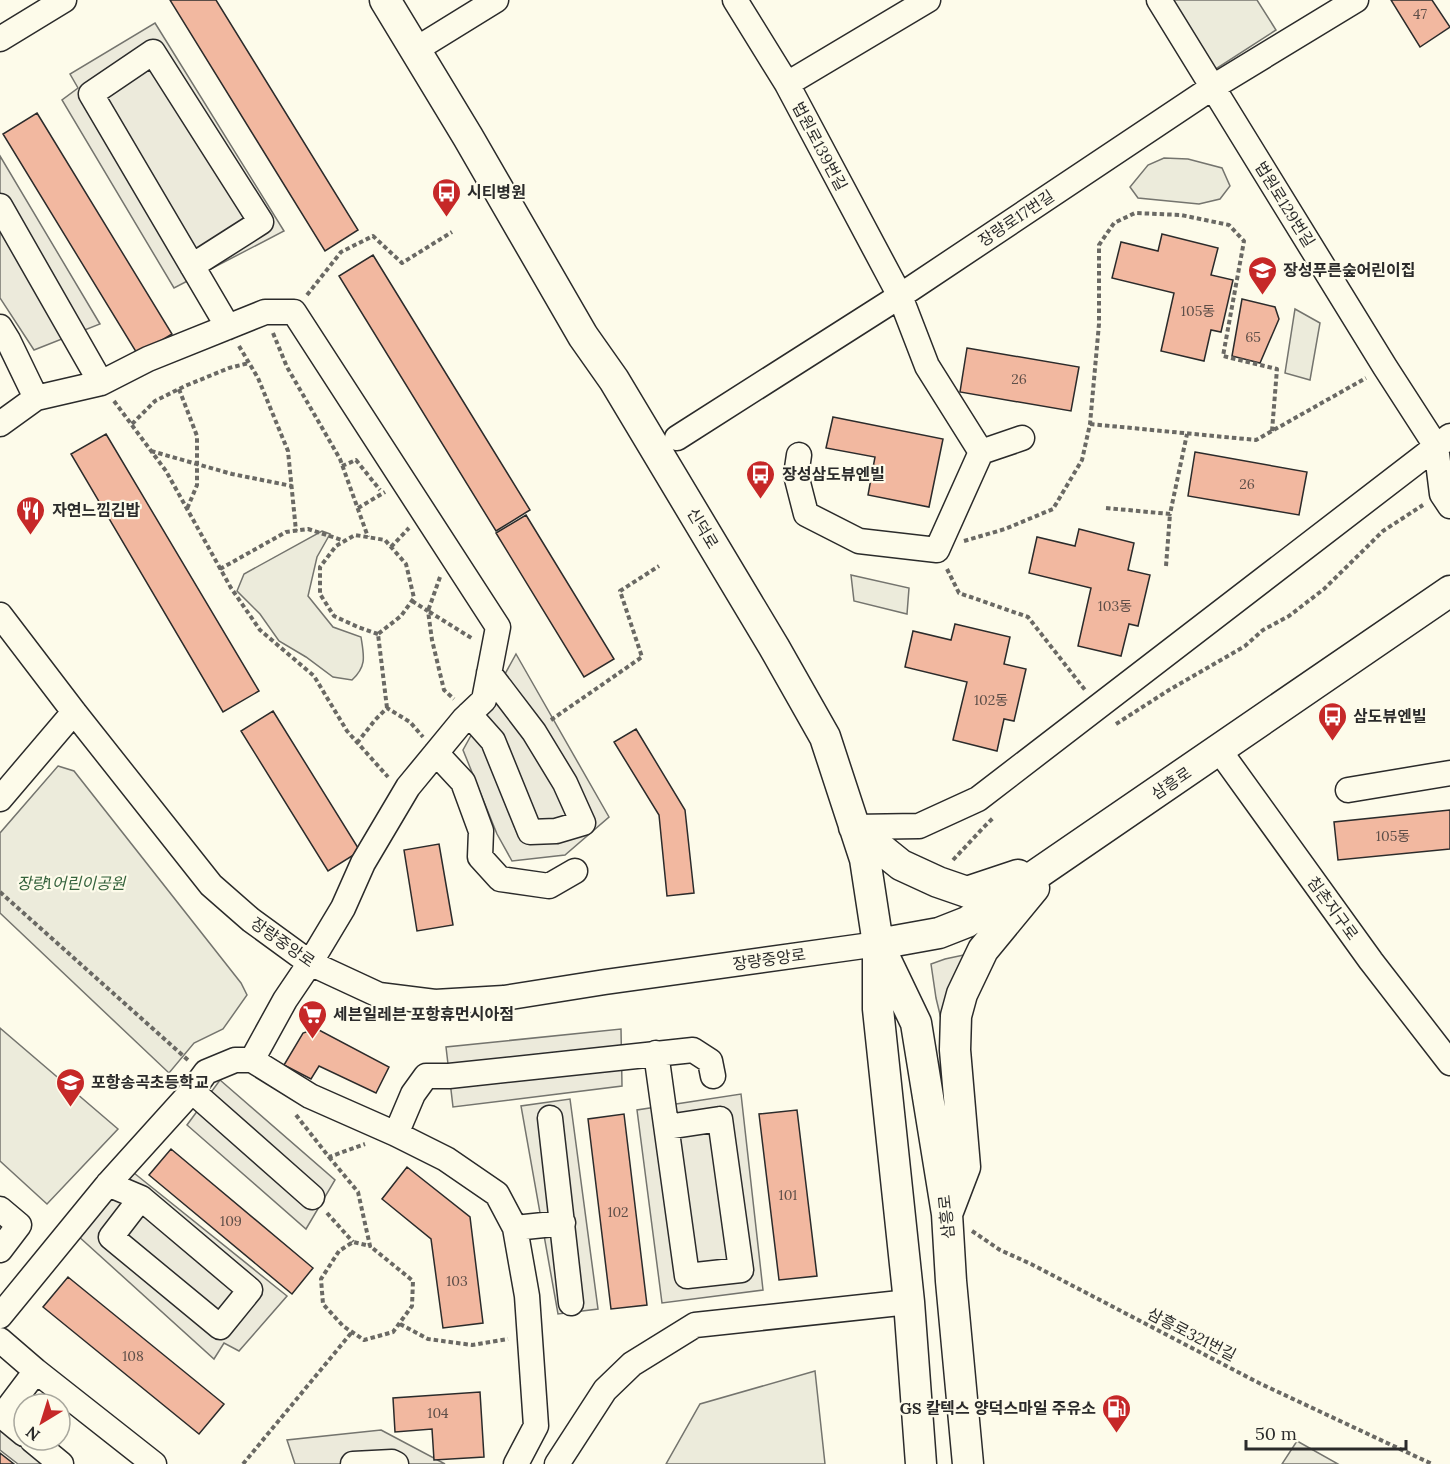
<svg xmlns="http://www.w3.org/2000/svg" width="1450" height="1464" font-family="Lora,'Noto Sans KR',serif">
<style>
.green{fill:#ecebdb;stroke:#74746e;stroke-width:1.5}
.parking{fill:#eceadb;stroke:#74746e;stroke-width:1.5}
.building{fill:#f2b8a0;stroke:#2b2b2b;stroke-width:1.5}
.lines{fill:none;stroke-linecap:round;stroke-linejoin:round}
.minor-casing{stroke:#2b2b2b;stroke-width:27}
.major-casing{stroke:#2b2b2b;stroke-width:33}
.path{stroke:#6a6964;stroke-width:4;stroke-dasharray:4.5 3;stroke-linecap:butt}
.minor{stroke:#fdfbea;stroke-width:24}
.major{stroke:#fdfbea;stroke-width:30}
.labels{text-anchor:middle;stroke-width:4.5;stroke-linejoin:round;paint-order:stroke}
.number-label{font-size:14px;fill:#5d4e48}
.street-label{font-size:16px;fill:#2b2b2b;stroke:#fdfbea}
.poi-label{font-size:16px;font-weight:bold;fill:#2b2b2b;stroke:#fdfbea;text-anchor:start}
.park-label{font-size:16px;font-style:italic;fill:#34623c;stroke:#fdfbea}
</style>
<rect width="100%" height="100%" fill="#fdfbea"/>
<path class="green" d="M1160,0h97l19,30 -68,44z
M1164,158l24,1 34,9 8,18 -10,13 -21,5 -61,-6 -8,-11 18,-22z
M1295,309l25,14 -10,57 -25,-7z
M322,531l8,3 -13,23 -9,39 25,31 28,10c3,19 6,29 -9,43l-19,-3 -27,-20 -27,-16 -19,-27 -23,-23 7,-17z
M851,575l58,13 -2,26 -53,-13z
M58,766l16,5 167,212 6,12 -24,34 -29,14 -25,30 -169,-160v-80z
M0,1028l118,101 -71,75 -47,-43z
M815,1371l10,93h-159l34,-60z
M1297,1441l41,23h-56z"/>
<path class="parking" d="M155,23l129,208 -110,57 -112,-188 16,-12 -8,-14z
M0,156l100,168 -66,26 -34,-52z
M516,654l93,163 -44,38 -53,6 -15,-27 -34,-84z
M973,953l-29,78 -8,-33 -5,-34 14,-5z
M621,1029l1,57 -169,21 -7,-60z
M220,1080l115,100 -29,49 -119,-104z
M741,1094l22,196 -101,13 -25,-193z
M570,1099l28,210 -40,5 -37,-208z
M134,1173l153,123 -48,55 -15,-8 -10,16 -137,-124z
M0,1430l44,34h-26l-18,-14z
M381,1430l64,34h-150l-8,-24z"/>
<path class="building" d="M170,0h46l142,230 -33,21z
M1391,0h41l18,27 -30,20z
M37,113l135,221 -34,21 -135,-221z
M1162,234l56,14 -7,27 22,5 -12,52 -10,-2 -7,31 -43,-10 13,-58 -62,-15 9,-36 37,9z
M373,255l157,255 -34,21 -157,-255z
M1242,299l33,8 4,12 -19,44 -28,-7z
M967,348l112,19 -8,44 -111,-19z
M833,417l110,22 -14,68 -61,-12 7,-38 -49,-9z
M106,434l153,257 -36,21 -152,-258z
M1195,452l112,20 -8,43 -111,-19z
M526,515l88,144 -30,18 -88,-144z
M1079,529l55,14 -6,27 22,5 -12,51 -9,-2 -8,32 -43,-10 13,-58 -62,-15 8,-36 38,9z
M955,624l55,13 -6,27 22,5 -12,52 -10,-2 -7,32 -44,-11 14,-58 -62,-15 8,-36 38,9z
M273,711l87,140 -32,20 -87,-140z
M636,729l49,81 9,83 -27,3 -8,-81 -45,-73z
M1450,810v39l-112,11 -4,-38z
M439,844l14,81 -36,6 -13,-81z
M312,1030h7l70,37 -13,26 -57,-27 -8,13 -27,-14 19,-32z
M797,1110l20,166 -38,4 -20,-166z
M624,1114l23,191 -36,4 -23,-190z
M171,1149l142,119 -21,26 -143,-119z
M407,1167l63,50 13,106 -40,5 -12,-89 -49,-40z
M68,1277l156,127 -25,30 -156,-127z
M480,1392l4,65 -50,3 -2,-31 -37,3 -2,-34z
M0,1453l14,11h-14z"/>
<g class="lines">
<defs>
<path id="minor" d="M735,0l52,84 113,212 27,70 54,86 -44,98 -78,-9 -53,-27 -10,-39 3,-20
M1159,0l226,367 51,79 6,48 8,12
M0,39l64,-39
M415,50l81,-50
M787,84l141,-84
M0,206l101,177
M192,266l69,-44 -108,-170 -62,42 137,233
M0,327l8,13 28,58
M0,424l36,-26 65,-15 47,-24 117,-47h29l204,315 -14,73 -20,19 -56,68 -45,76 -20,45 -33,55 -25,37 -33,60
M677,438l223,-142 313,-209 143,-87
M981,452l41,-14
M0,615l74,97 137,173 40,35 59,43 69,32 56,7 69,-4 101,-16 273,-38
M469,714l24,27 37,91 26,-1 27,-8 -18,-40 -31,-51 -45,-59
M1219,750l152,211 79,102
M436,753l27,29 18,49 -1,26 20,22 49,7 26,-15
M1348,790l102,-17
M0,799l74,-87
M854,827l65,-1 59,-27 472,-363
M656,1053l31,223 54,-6 -21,-151 -53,8
M192,1091l120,106
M550,1118l21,185
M396,1134l17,-40 13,-18h23l244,-26 17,11 3,15
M108,1184l33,14 109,92 -30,37 -109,-90 30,-39
M0,1209l19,16 -19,25
M515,1228l48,-5
M0,1316l108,-132 84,-93 14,-19 29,-12h17l58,36 86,38 50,25 51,35 18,34 12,68 9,130 -20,38
M0,1340l36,31 118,93
M24,1434l-22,-18 34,-45
M32,1440l29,24
M353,1464l39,-2 4,2
M557,1464l48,-74 27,-26 63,-39 214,-23"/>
<path id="major" d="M385,0l83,137 115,199 31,44 160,267 51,90 40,122 13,85v65l31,293 12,162
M854,827l47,38 37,17 29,10 51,-17
M878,944l61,-11 28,-11 483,-331
M881,950l35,73 31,191 4,67 17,183
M947,1214l18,-47 -10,-117 1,-34 6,-22 21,-44 51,-62"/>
</defs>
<use href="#minor" class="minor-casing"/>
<use href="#major" class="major-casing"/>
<path class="path" d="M307,295l34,-43 32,-16 29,27 50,-31
M273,333l14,34 53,92 28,78
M239,346l19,32 30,73 8,80
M179,389l18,47v49l-10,24
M114,401l52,70 65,117 29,42 54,46 33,55 41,46
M132,424l23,-23 30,-15 44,-18 20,-5
M1090,424l166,16 110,-62
M151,451l81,23 60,12
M342,466l14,-6 24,30
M358,508l27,-16
M1106,508l64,6 17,-80
M964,541l41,-12 48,-20 29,-49 8,-36 9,-100v-79l15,-22 21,-10 46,2 48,10 15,16 -21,115 54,13 -5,62
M391,547l18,-19
M1166,566l4,-52
M220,569l66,-37 22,-3 37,12
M947,569l12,24 69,24 57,73
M440,577l-12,34 45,28
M412,601l16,10 4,29 12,50 10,9
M378,634l-20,-7 -24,-11 -14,-22v-27l16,-21 19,-11 30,5 21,24 8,34 -13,18 -23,18 9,74
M551,720l91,-63 -22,-66 39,-25
M1116,724l53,-34 76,-44 18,-16 26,-14 35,-27 59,-58 40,-26
M357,743l18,-23 12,-12 23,14 13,15
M953,860l29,-31 11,-11
M0,892l188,168
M296,1115l33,42 36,-13
M329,1157l29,35 12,54 -17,-4 -14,9 -18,28 2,25 20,22 21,14 29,-8 19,-26 1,-25 -43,-35
M327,1213l26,29
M972,1231l28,19 31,14 228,119 173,81
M400,1324l28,15 44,6 36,-6
M243,1464l109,-132"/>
<use href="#minor" class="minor"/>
<use href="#major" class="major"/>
</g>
<defs>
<symbol id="bus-pin" viewBox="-11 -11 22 30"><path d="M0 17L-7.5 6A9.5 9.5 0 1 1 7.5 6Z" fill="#c62828" stroke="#fdfbea"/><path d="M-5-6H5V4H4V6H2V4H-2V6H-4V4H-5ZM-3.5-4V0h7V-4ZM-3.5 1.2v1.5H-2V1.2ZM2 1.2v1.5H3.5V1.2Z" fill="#fff"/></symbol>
<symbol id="school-pin" viewBox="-11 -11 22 30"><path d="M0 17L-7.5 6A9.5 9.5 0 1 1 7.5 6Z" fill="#c62828" stroke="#fdfbea"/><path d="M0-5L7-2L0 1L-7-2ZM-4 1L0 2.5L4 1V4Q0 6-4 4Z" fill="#fff"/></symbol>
<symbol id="restaurant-pin" viewBox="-11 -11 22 30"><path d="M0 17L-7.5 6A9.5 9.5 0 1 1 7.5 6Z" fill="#c62828" stroke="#fdfbea"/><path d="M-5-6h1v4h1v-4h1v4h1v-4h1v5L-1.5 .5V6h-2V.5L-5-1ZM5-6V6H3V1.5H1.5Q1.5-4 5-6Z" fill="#fff"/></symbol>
<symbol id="supermarket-pin" viewBox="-11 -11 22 30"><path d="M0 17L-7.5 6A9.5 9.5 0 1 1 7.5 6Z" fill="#c62828" stroke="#fdfbea"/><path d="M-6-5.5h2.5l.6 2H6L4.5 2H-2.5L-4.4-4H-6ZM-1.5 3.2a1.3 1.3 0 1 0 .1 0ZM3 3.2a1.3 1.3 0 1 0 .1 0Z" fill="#fff"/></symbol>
<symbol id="fuel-pin" viewBox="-11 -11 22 30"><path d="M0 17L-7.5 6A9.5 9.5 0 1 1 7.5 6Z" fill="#c62828" stroke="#fdfbea"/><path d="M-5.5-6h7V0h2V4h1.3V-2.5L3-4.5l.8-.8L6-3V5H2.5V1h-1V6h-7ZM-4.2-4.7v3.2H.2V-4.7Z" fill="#fff"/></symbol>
</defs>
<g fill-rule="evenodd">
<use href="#bus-pin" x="430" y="176" width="33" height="45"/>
<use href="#school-pin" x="1246" y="254" width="33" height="45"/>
<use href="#bus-pin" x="744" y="458" width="33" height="45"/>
<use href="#restaurant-pin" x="14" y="494" width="33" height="45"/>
<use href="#bus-pin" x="1316" y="700" width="33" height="45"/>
<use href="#supermarket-pin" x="296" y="998" width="33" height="45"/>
<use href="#school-pin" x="54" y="1066" width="33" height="45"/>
<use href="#fuel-pin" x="1100" y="1392" width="33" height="45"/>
</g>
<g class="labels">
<g class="number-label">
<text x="1420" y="19">47</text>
<text x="1198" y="316">105동</text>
<text x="1253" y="342">65</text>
<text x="1019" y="384">26</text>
<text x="1247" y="489">26</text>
<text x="1115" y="611">103동</text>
<text x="991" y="705">102동</text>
<text x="1393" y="841">105동</text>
<text x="788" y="1200">101</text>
<text x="618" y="1217">102</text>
<text x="231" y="1226">109</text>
<text x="457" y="1286">103</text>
<text x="133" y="1361">108</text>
<text x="438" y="1418">104</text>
</g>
<g class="street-label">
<text transform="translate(820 146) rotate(62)" y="6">법원로139번길</text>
<text transform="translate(1285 204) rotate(58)" y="6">법원로129번길</text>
<text transform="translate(1016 218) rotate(-34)" y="6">장량로17번길</text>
<text transform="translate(703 528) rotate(59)" y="6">신덕로</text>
<text transform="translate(1171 783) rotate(-34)" y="6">삼흥로</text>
<text transform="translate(1333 908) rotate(54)" y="6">침촌지구로</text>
<text transform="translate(283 942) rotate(35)" y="6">장량중앙로</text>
<text transform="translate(769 959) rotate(-8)" y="6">장량중앙로</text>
<text transform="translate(946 1217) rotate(-96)" y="6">삼흥로</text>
<text transform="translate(1192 1334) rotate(27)" y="6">삼흥로321번길</text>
</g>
<g class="poi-label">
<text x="467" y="198">시티병원</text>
<text x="1283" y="276">장성푸른숲어린이집</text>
<text x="782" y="480">장성삼도뷰엔빌</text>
<text x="52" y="516">자연느낌김밥</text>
<text x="1353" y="722">삼도뷰엔빌</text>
<text x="333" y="1020">세븐일레븐 포항휴먼시아점</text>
<text x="91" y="1088">포항송곡초등학교</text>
<text x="1096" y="1414" text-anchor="end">GS 칼텍스 양덕스마일 주유소</text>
</g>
<g class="park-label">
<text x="71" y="889">장량1어린이공원</text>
</g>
</g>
<g transform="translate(42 1422) rotate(218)"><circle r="28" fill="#fdfbea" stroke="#a9a89e" stroke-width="1.5"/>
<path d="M0-4.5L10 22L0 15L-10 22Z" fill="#c62828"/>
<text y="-9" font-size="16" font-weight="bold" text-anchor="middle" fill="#2b2b2b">N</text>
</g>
<path d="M1246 1440v9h160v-9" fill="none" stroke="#2b2b2b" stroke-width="3"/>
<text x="1255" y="1440" font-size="18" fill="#2b2b2b" stroke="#fdfbea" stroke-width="4.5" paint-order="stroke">50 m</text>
</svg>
